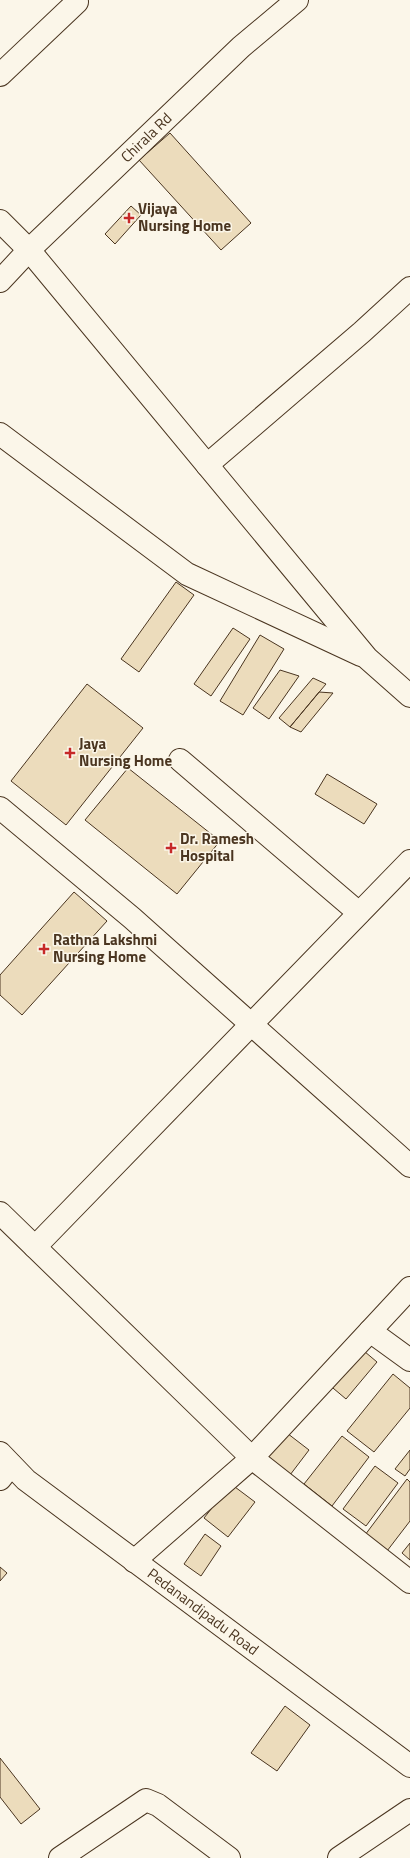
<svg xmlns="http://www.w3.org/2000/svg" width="410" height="1858" font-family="'Titillium Web',sans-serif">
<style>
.building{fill:#ecdcbc;stroke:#4a3520}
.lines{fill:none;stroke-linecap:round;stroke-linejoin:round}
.minor-casing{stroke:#4a3520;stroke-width:24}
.major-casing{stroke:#4a3520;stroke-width:24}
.minor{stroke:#fbf6e9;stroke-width:22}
.major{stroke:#fbf6e9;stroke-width:22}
.poi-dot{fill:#c62828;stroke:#fbf6e9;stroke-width:1.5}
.labels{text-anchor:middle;stroke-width:3;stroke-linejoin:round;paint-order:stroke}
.street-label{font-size:15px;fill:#4a3520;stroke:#fbf6e9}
.poi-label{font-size:15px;font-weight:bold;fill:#4a3520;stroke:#fbf6e9;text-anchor:start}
</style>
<rect width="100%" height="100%" fill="#fbf6e9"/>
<path class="building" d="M170,133l81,90 -30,27 -82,-90z
M131,206l10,9 -26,29 -10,-10z
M176,582l18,13 -55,77 -18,-13z
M233,628l17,11 -39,57 -17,-12z
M260,635l24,14 -41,66 -23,-14z
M280,670l19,6 -30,43 -16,-11z
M313,678l13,6 -36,43 -11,-9z
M87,684l56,44 -77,97 -55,-44z
M319,692l14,1 -32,39 -11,-5z
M128,768l92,73 -43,53 -92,-74z
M327,774l50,30 -13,20 -49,-30z
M74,892l33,29 -85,94 -22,-20v-20z
M358,1346l19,16 -31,37 -19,-16z
M393,1374l17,14v20l-36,44 -27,-21z
M283,1430l26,20 -19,25 -25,-20z
M342,1436l27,21 -37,49 -28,-22z
M410,1450v19l-5,7 -10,-7z
M375,1466l23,17 -32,43 -23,-17z
M407,1479l3,3v39l-23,30 -22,-16z
M231,1484l24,18 -27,35 -24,-19z
M205,1534l16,12 -20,30 -17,-12z
M410,1543v17l-8,-7z
M0,1567l7,6 -7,8z
M285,1706l25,19 -33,46 -26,-18z
M0,1758l40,51 -19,15 -21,-27z"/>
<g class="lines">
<defs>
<g id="minor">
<path d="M0,75l77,-73"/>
<path d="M0,221l29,29"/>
<path d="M207,465l155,-133 48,-44"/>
<path d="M180,760l179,153"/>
<path d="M0,808l132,110 278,248"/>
<path d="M0,1213l252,245 158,124"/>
<path d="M35,1247l375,-386"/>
<path d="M370,1331l40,29"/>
<path id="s1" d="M0,1453l26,27 384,286"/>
<path d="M0,1479l11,-14"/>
<path d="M134,1561l118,-103 158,-170"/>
<path d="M60,1858l86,-58 12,5 71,53"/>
<path d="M339,1858l71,-48"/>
</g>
<g id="major">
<path d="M29,250l338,408 43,38"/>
<path id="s2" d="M0,281l29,-31 212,-203 56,-47"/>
<path d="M0,434l187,140 174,81"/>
</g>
</defs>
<use href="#minor" class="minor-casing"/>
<use href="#major" class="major-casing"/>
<use href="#minor" class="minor"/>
<use href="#major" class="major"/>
</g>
<g class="poi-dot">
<path d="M127 212h4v4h4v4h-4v4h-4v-4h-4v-4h4z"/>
<path d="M68 747h4v4h4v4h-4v4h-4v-4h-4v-4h4z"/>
<path d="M169 842h4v4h4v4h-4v4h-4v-4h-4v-4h4z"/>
<path d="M42 943h4v4h4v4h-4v4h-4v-4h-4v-4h4z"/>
</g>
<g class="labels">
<g class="street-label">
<text dy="5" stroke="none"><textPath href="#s2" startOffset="205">Chirala Rd</textPath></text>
<text dy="5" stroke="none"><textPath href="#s1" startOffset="258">Pedanandipadu Road</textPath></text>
</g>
<g class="poi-label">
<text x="138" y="214">Vijaya<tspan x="138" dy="17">Nursing Home</tspan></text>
<text x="79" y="749">Jaya<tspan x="79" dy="17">Nursing Home</tspan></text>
<text x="180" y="844">Dr. Ramesh<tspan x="180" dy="17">Hospital</tspan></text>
<text x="53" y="945">Rathna Lakshmi<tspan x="53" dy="17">Nursing Home</tspan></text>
</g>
</g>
</svg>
